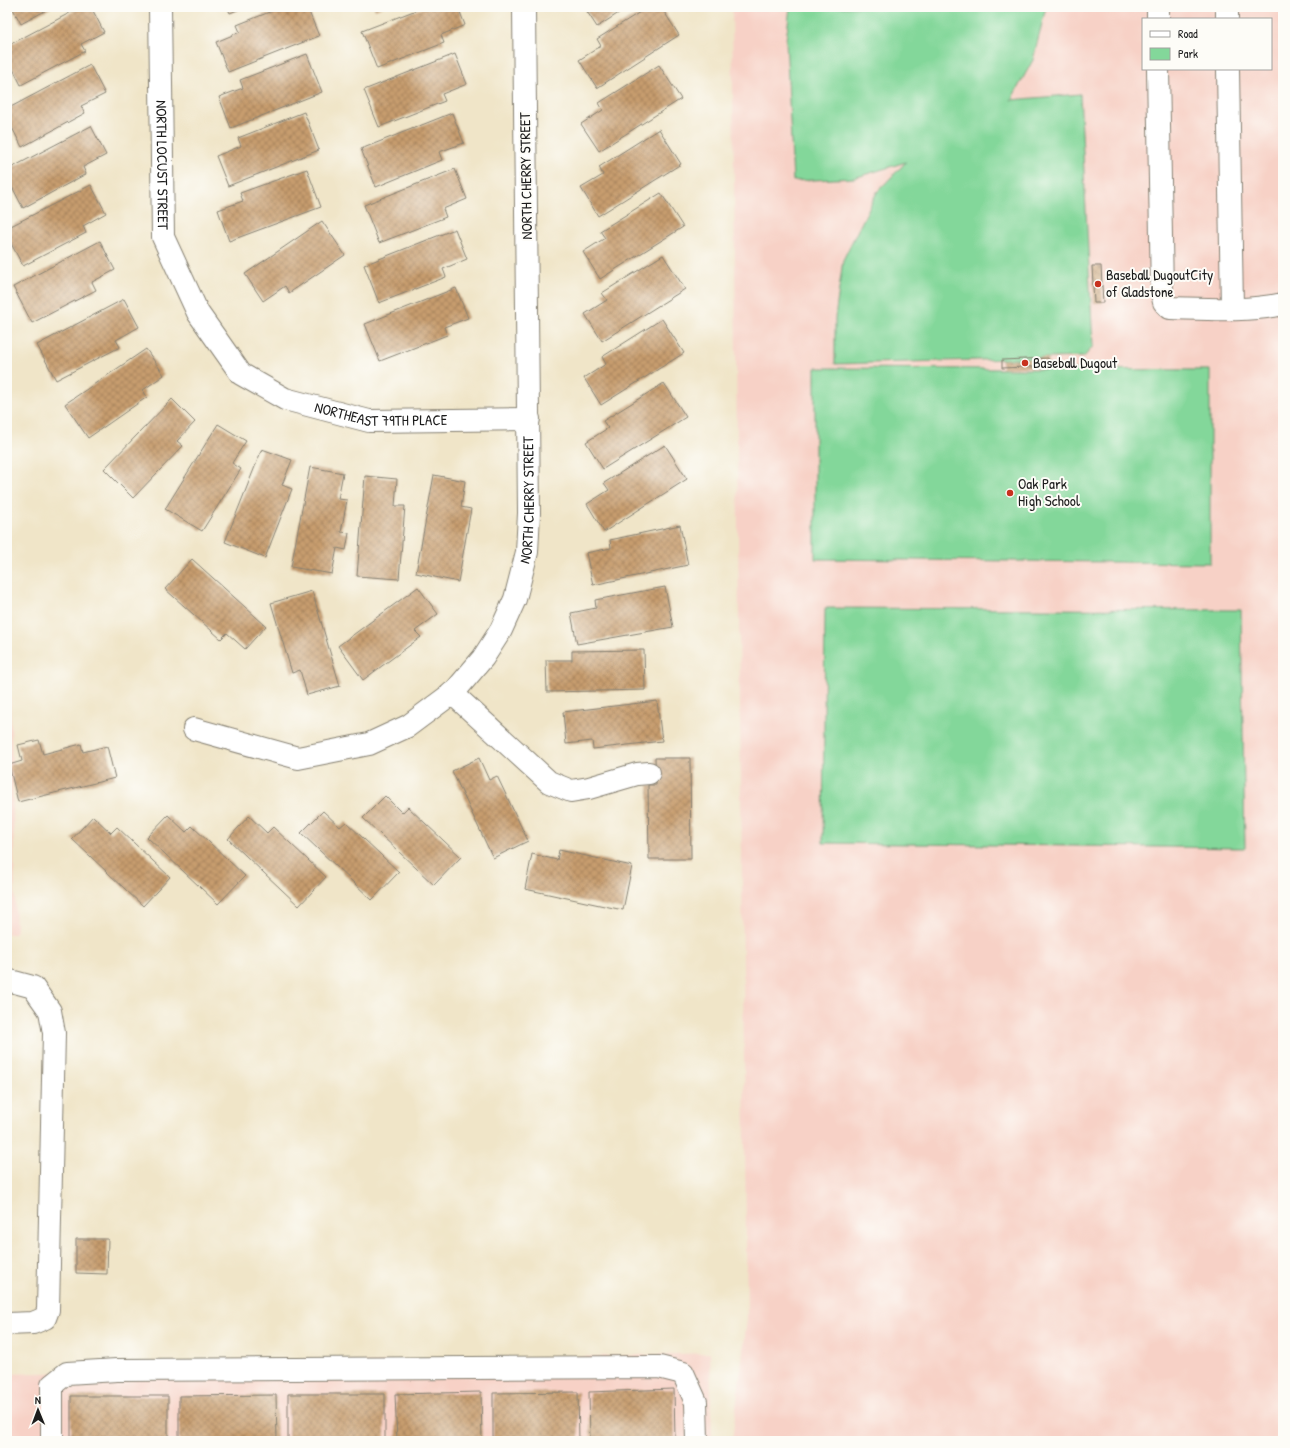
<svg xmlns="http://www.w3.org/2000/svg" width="1290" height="1448" font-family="'Patrick Hand',sans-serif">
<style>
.built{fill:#f7d1c6;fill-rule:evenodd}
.green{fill:#83d79a;stroke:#507a5b}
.building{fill:url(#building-cross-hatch)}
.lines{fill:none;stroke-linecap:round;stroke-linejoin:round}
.minor-casing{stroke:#868072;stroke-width:24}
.minor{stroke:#fff;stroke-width:22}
.poi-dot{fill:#c8321e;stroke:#fdfcf7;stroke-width:1.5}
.labels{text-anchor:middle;stroke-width:4;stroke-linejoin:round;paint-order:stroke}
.street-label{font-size:15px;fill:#1c1c1c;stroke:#fdfcf7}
.poi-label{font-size:15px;fill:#1c1c1c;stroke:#fdfcf7;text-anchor:start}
</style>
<defs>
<pattern id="building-cross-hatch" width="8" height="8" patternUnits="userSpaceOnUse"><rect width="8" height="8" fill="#c79d6e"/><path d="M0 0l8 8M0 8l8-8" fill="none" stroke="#a17f5a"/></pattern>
</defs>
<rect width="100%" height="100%" fill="#fdfcf7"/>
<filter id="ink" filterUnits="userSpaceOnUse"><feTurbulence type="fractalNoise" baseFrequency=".025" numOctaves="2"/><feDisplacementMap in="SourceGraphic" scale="8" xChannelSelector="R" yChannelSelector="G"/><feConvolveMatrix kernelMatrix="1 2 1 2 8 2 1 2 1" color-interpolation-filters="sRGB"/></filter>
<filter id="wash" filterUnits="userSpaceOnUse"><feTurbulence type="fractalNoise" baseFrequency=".012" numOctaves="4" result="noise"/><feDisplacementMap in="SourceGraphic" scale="16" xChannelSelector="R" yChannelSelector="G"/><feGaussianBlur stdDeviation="0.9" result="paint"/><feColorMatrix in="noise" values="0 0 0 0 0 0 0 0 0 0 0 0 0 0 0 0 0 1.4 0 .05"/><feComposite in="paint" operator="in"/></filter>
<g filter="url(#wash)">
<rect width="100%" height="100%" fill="#f0e5c8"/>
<path class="built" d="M732,7h551v1434h-551l15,-122zM1143,19h128v50h-128z
M7,563l9,371h-9z
M710,1353l2,88h-705v-67z"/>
<path class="green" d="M790,7h256l-13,53 -22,40 69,-6 13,252 -9,11 -249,7v-46l8,-58 34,-68 29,-30 -52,16 -61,3 -7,-141z
M815,368l395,2v193l-395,-4z
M825,608l416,2 4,238 -422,-5z"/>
<g id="blocks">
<path class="building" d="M12,7h40l-31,17z
M81,7h10l13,25 -23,12 4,7 -64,34 -14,-28v-11z
M227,7h18l-15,6z
M282,7h25l12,29 -91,36 -12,-30 24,-10 -3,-7z
M374,7h9l-8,3z
M424,7h34l7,18 -24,10 3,8 -67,26 -15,-38z
M584,7h44l-31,20z
M648,7h13l18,28 -82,53 -18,-28 22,-14 -4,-7z
M307,54l15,38 -91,36 -12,-31 24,-9 -3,-8z
M455,54l12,30 -25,10 3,7 -66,26 -15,-37z
M90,65l15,29 -24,12 4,7 -63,34 -15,-29v-9z
M659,65l22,34 -82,52 -18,-27 22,-14 -4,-7z
M304,112l15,38 -91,36 -12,-30 25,-10 -3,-8z
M452,113l12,30 -25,9 3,8 -66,27 -15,-38z
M91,126l15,29 -23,12 3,7 -63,34 -16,-31v-7z
M659,129l22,35 -83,52 -17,-28 22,-13 -4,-8z
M307,169l14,38 -92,34 -11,-31 25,-9 -3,-8z
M455,169l12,30 -24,10 3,8 -67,26 -15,-38z
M91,185l15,28 -23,13 3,7 -63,33 -16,-30v-8z
M661,193l22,34 -83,52 -17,-27 22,-14 -5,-7z
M322,221l23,34 -56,38 -4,-7 -22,15 -18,-27z
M455,229l12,30 -24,10 3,8 -67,26 -15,-38z
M100,241l15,29 -23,12 4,8 -64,33 -19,-36z
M663,255l22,34 -83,52 -17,-27 22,-14 -5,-7z
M1092,266h9l2,37h-9z
M456,288l12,30 -24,9 3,8 -67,26 -15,-37z
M124,299l15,28 -23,13 4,7 -64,33 -19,-35z
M662,319l22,34 -83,52 -17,-27 22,-14 -4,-7z
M146,349l18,26 -21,15 4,7 -59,41 -23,-34z
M1048,358l1,8 -47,2v-8z
M664,383l22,34 -83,52 -17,-27 22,-14 -5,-7z
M172,399l23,23 -18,19 6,5 -50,52 -29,-29z
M218,424l28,17 -14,22 9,6 -39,62 -37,-22z
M665,445l22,34 -83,53 -17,-28 22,-14 -5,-7z
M262,449l30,11 -10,25 10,4 -27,69 -40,-16z
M310,467l33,6 -5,26 9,1 -6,32 8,1 -3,17 -9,-2 -5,26 -41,-7z
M434,475l31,6 -4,26 10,2 -13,73 -42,-9z
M365,476l32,3 -2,27h10l-6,73 -42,-3z
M680,525l8,40 -95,20 -7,-32 25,-5 -1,-8z
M192,559l74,67 -21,23 -18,-16 -6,6 -56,-50z
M418,587l20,27 -23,17 6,6 -58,43 -25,-34z
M665,587l8,40 -96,17 -6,-31 25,-5 -1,-8z
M312,591l28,95 -33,9 -7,-25 -8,3 -21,-70z
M644,650l1,40 -98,2 -1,-32h26v-9z
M657,701l5,40 -69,8 -1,-8 -26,3 -3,-32z
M39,740l4,14 38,-10 2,8 24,-6 8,32 -97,24 -9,-37 13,-4 -4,-16z
M479,758l10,22 8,-4 31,65 -35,17 -41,-87z
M655,758h35l1,101h-42l-1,-74h8z
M385,796l17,17 6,-6 53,50 -27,28 -71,-67z
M323,811l17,16 6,-5 53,50 -27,28 -71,-67z
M168,815l18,17 6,-6 53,50 -27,28 -71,-67z
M93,816l18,17 6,-6 53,50 -27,29 -71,-67z
M249,816l18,17 6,-6 53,50 -27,29 -71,-67z
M559,850l73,16 -9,44 -98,-21 7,-35 25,6z
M76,1239h32l-1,35 -31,-1z
M674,1389l1,50 -85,2 -1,-49z
M481,1392l1,49h-85l-2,-47z
M578,1392l1,49h-86v-48z
M288,1394h97v47h-97z
M276,1395l1,46h-98v-45z
M71,1396h97v45h-97z"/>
</g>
</g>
<g filter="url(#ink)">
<use href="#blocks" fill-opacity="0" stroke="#868072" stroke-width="1"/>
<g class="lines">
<defs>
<g id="minor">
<path id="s1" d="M160,7l3,230 35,76 43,61 44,25 84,22 160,-2"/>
<path d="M1158,7v12"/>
<path d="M1227,7v12"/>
<path d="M1158,69l4,224 2,9 6,6c37,1 77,4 113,-4"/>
<path d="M1228,69l4,239"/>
<path d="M452,693l97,89 22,9 18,-3 48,-14 12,-1"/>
<path id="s2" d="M194,729l104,29 71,-14 39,-18 47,-35 28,-33 18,-28 14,-31 12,-47 2,-39 -5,-506"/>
<path d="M7,980l26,7 17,24 4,22 -6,277 -3,8 -12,5 -26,1"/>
<path d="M52,1441v-56l15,-12 50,-3 542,-3 24,6 13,29 1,39"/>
</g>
</defs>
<use href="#minor" class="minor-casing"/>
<use href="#minor" class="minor"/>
</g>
</g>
<g class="poi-dot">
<circle cx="1098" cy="284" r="4"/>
<circle cx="1025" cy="363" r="4"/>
<circle cx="1010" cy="493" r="4"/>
</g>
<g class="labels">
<g class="street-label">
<text dy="5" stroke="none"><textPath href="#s1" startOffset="158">NORTH LOCUST STREET</textPath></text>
<text transform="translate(526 176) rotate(-91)" y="5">NORTH CHERRY STREET</text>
<text dy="5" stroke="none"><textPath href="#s1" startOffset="537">NORTHEAST 79TH PLACE</textPath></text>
<text dy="5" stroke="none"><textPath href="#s2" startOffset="493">NORTH CHERRY STREET</textPath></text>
</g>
<g class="poi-label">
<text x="1106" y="280">Baseball DugoutCity<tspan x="1106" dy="17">of Gladstone</tspan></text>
<text x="1033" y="368">Baseball Dugout</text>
<text x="1018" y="489">Oak Park<tspan x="1018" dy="17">High School</tspan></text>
</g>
</g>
<rect width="1290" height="1448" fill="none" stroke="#fdfcf7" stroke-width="24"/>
<rect x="1142" y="18" width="130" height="52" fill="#fdfcf7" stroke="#a3a29f"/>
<rect x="1150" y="31" width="20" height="6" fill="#ffffff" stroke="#a3a29f"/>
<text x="1178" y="38" font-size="12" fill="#1c1c1c">Road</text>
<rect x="1150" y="48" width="20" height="12" fill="#83d79a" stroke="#a3a29f"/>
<text x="1178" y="58" font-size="12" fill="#1c1c1c">Park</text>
<g transform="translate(38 1410) rotate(359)" stroke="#fdfcf7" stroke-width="3" paint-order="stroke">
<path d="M0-3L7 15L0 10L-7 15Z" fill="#1c1c1c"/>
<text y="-6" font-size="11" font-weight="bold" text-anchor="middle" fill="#1c1c1c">N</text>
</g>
</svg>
